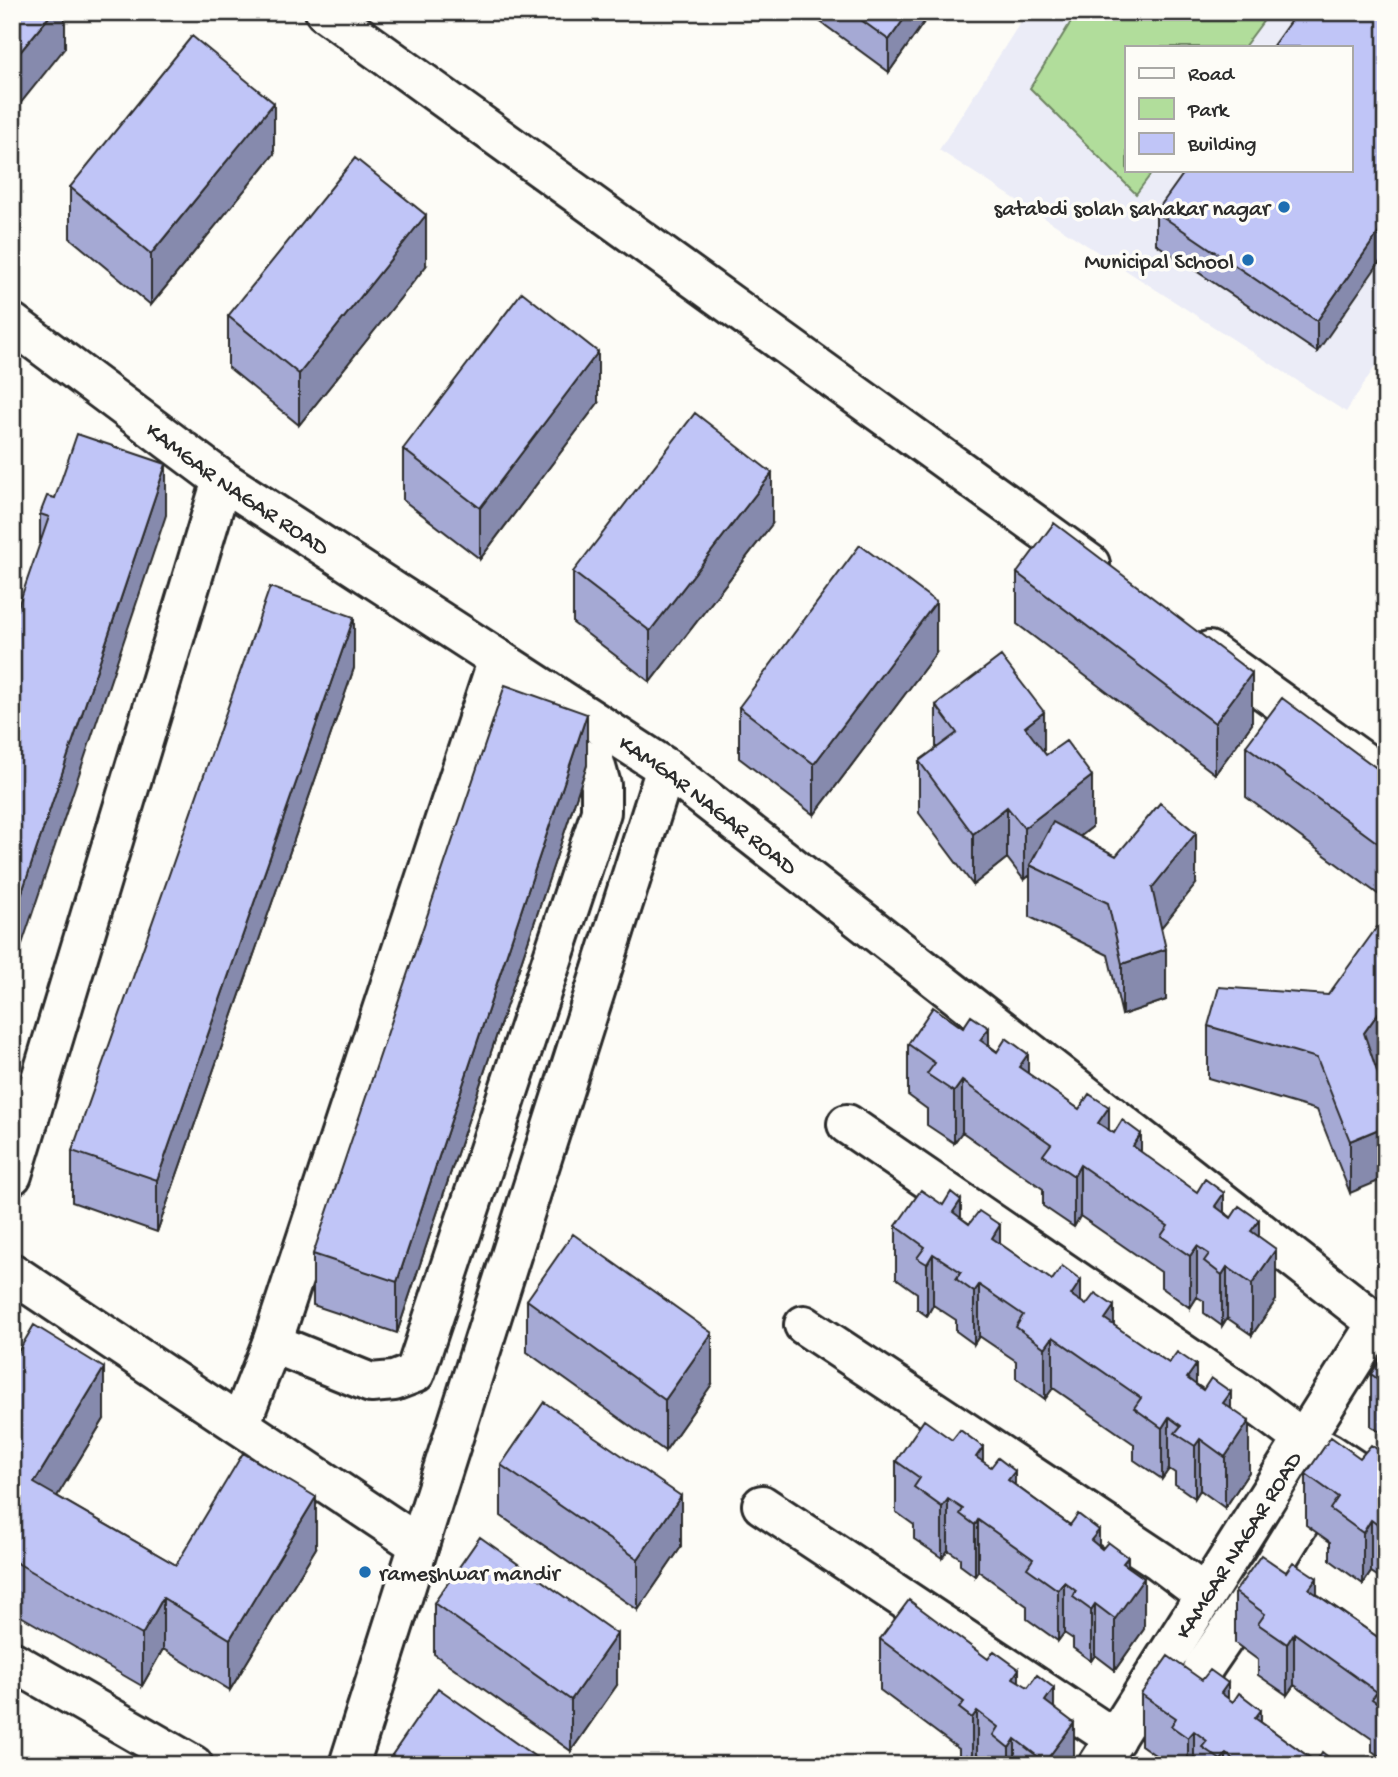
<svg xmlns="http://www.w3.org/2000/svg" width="1398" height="1777" font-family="'Gochi Hand',sans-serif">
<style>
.built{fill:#ebecf7;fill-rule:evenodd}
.green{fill:#b1dd9b;stroke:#6e8463;stroke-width:2}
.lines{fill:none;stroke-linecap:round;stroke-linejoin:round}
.street-casing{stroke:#2b2b2b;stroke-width:44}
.secondary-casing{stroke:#2b2b2b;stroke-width:44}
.street{stroke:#fdfcf7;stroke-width:38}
.secondary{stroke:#fdfcf7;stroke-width:38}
.wall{fill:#a5a9d4;stroke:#2b2b2b;stroke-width:2}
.shaded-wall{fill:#868aad;stroke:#2b2b2b;stroke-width:2}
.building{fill:#c0c5f7;stroke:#2b2b2b;stroke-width:2}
.poi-dot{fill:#1f6fb2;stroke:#fdfcf7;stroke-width:2.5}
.labels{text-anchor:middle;stroke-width:7;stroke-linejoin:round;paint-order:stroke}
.poi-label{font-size:23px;fill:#2b2b2b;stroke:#fdfcf7;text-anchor:end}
.street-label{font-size:23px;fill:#2b2b2b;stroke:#fdfcf7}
</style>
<rect width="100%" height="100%" fill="#fdfcf7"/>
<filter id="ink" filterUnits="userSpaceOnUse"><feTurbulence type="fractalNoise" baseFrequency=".0143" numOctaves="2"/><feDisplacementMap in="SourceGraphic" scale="14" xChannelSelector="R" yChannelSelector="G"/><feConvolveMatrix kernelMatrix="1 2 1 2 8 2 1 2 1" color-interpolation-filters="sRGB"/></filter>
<g filter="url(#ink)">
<path class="built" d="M1027,12h359v337l-40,63 -407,-262zM1127,47h224v123h-224z"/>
<path class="green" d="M1077,12h193l-26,35h-117v123h27l-18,24 -106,-106z"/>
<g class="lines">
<defs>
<g id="street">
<path d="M325,12l765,552"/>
<path d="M1209,651l177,127"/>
<path d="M847,1124l409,280 48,36 25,13 57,38"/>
<path d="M12,1175l210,-695"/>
<path d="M12,1273l407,272"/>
<path d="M804,1325l356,236 45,34"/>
<path d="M272,1343l99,40 23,-2 21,-8 186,-561v-27l-6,-21 -117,-46"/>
<path d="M240,1425l32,-82 226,-684"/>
<path d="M762,1505l353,234"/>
<path d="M12,1661l181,104"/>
<path d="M1200,1696v-17l4,-12 67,-98 55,-90 10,-8"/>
<path d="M349,1765l317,-997"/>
<path id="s1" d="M1098,1765l279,-442"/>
</g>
<g id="secondary">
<path id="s2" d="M12,323l210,157 444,288 720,562"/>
</g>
</defs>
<use href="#street" class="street-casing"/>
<use href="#secondary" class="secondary-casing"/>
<use href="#street" class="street"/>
<use href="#secondary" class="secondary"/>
</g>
<path class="wall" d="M807,12h124l-42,60z
M1386,12l-69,340 -161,-108v-32z
M274,154l-123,151 -81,-67v-51z
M426,266l-127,159 -71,-58v-51z
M598,403l-118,156 -77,-59v-51z
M55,498l111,17 -126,26v-27z
M772,524l-122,158 -77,-59v-51z
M1017,573l235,151 -37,50 -198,-150z
M936,653l-122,162 -75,-57v-51z
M354,668l-197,564 -85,-30v-51z
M936,705l108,47 48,75 -12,10 36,19 80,28 -35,44 5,72 -44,15 -14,-60 -78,-38v-42l-6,5 -17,-22 -34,27 -54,-72v-52l17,-12z
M1246,746l140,29v125l-140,-103z
M587,765l-190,568 -84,-28v-51z
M1386,932v121l-11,15 -25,125 -33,-83 -109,-32v-52l120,-31z
M908,1044l81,2 152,107 118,84 17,63 -24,35 -25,-17 -5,8 -18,-13v-12l-7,-4 -7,11 -29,-21v-15l-81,-56 -6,11 -31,-21v-17l-81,-57 -8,11 -27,-18v-16l-19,-14z
M961,1218l39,26 196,140 35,24 18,64 -24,36 -25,-18 -5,8 -20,-14v-11l-6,-4 -7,10 -28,-19v-16l-81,-56 -8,11 -29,-21v-17l-37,-25 -5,8 -18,-13v-11l-23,-15 -6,11 -10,-7v-16l-21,-15v-52z
M527,1300l185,84 -47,67 -138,-99z
M1386,1352v84l-15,-10v-52z
M12,1362l92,57 -47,77 119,69 140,-17 -86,142 -67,-41 -21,37 -130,-75z
M1386,1455v127l-15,-10 -8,12 -33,-24v-18l-24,-17v-51l54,-16z
M896,1461l87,1 145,105 16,62 -29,41 -20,-15 -4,6 -18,-13v-9l-9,-6 -6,8 -31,-22v-13l-49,-35 -3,5 -15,-11v-7l-12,-8 -6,8 -28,-19v-14l-18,-13z
M501,1465l180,82 -43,63 -137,-94z
M1286,1572l100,71v118l-14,-10v-12l-78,-54 -7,10 -29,-20v-15l-23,-17v-51z
M434,1603l183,82 -46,66 -137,-97z
M880,1639l139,43 35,25 20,58h-94l-3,-2 -1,2h-10l-7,-6v-10l-79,-59z
M1202,1680l114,82 21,3h-168l-28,-20v-51z
M392,1755l155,10h-155z"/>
<path class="shaded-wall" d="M53,12h12v36l-53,66v-52z
M909,12h22l-42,60v-32z
M274,103v51l-123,151v-51z
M426,215v51l-127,159v-51z
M1386,222v31l-69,99v-31z
M598,352v51l-118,156v-51z
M166,464v51l-154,459v-52z
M772,473v51l-122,158v-51z
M936,602v51l-122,162v-51z
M354,617v51l-197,564v-52z
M1252,673v51l-37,50v-51z
M1044,712v51l-19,-36z
M587,714v51l-190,568v-51z
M1092,776v51l-54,42 -8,-4v10l-6,5v-52z
M1007,807v51l-34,27v-51z
M1196,833v51l-44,55v-51z
M1166,949v51l-44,15v-51z
M1386,1002v51l-22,32v-52z
M989,1028v51l-9,-39z
M1028,1054v51l-9,-38z
M962,1081v51l-8,11v-51z
M1109,1107v52l-11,-36z
M1386,1126v52l-36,15v-52z
M1141,1134v51l-8,-39z
M1080,1165v51l-6,11v-51z
M1224,1193v51l-9,-38z
M961,1200v51l-8,-39z
M1259,1220v51l-8,-40z
M1000,1225v52l-8,-39z
M1197,1246v51l-7,11v-52z
M1276,1249v51l-24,35v-51z
M933,1254v51l-6,11v-52z
M1227,1267v51l-5,8v-51z
M1081,1280v51l-10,-36z
M979,1285v51l-5,8v-52z
M1114,1306v51l-9,-38z
M712,1333v51l-47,67v-51z
M1053,1337v51l-8,11v-51z
M1196,1365v51l-9,-38z
M104,1368v51l-70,115v-51z
M1231,1392v51l-8,-40z
M1169,1417v52l-7,10v-51z
M1249,1421v51l-24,36v-51z
M1200,1439v51l-5,8v-52z
M983,1447v51l-7,-41z
M1015,1471v51l-7,-42z
M681,1496v51l-43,63v-51z
M316,1497v51l-86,142v-51z
M948,1499v51l-6,8v-51z
M978,1520v51l-3,5v-51z
M1371,1520v52l-8,12v-51z
M1099,1530v51l-8,-41z
M1128,1557v43l16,-22v51l-29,41v-51l8,-56z
M1317,1578v51l-8,-40z
M1064,1582v51l-6,8v-51z
M163,1598v51l-21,37v-51z
M1095,1604v51l-4,6v-51z
M1294,1633v52l-7,10v-51z
M617,1634v51l-46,66v-51z
M1019,1669v51l-6,-42z
M1228,1683v51l-7,-41z
M1054,1688v52l-9,-39z
M1261,1710v51l-6,-43z
M977,1711v52l-1,2h-4v-47z
M1074,1723v42h-29v-3z
M1194,1731v34h-6v-27z
M1015,1739v26h-6v-17z
M1226,1754v11h-5v-5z"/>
<path class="building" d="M12,12h41l-41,50z
M850,12h59l-20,28z
M1297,12h89v210l-69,99 -161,-109 30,-42h165v-123h-79z
M192,36l82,67 -123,151 -81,-67z
M355,158l71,57 -127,159 -71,-58z
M522,292l76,60 -118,156 -77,-59z
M695,413l77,60 -122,158 -77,-59z
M77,434l89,30 -154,458v-298l37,-107 -9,-3 7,-18 8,2z
M1054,523l198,150 -37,50 -198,-150z
M860,545l76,57 -122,162 -75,-57z
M270,587l84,30 -197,563 -85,-29z
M1001,656l43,56 -19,15 21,28 20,-14 26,35 -68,52 -17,-21 -34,27 -54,-73 38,-28 -21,-28z
M505,685l82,29 -190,568 -84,-28z
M1282,698l104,77v74l-140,-103z
M1160,803l36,30 -44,55 14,61 -44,15 -14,-61 -78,-38 23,-43 63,34z
M1377,927l9,5v70l-22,31 22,65v28l-36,15 -33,-83 -109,-32 11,-39 109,8z
M933,1007l30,21 8,-12 18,12 -9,12 17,12 9,-14 22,16 -9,13 60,42 10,-15 20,13 -11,16 16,10 8,-13 19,14 -8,12 64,46 8,-13 19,14 -9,13 16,12 8,-12 20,14 -8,11 25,18 -24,35 -25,-17 -5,8 -18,-14 5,-7 -12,-8 -7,10 -29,-20 7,-10 -88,-61 -6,11 -31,-21 8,-11 -89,-63 -8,11 -27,-18 8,-11 -27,-19z
M921,1190l22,15 8,-13 10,8 -8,12 16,12 10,-13 21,14 -8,13 60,42 10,-14 19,14 -10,15 15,10 9,-12 19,13 -9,13 64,44 8,-11 19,13 -9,13 16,12 8,-12 20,14 -8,11 26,18 -24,36 -25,-18 -5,7 -20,-13 6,-7 -12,-9 -7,11 -28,-20 7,-10 -88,-61 -8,11 -29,-21 7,-12 -44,-30 -5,7 -18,-13 5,-7 -28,-18 -6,10 -10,-6 8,-11 -29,-21z
M573,1234l139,99 -47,67 -138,-100z
M34,1325l70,43 -70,115 142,82 67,-112 73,44 -86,142 -67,-41 -21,37 -130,-75v-198z
M1386,1352v33l-15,-11z
M544,1402l137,94 -43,63 -137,-94z
M924,1420l28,20 8,-10 23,17 -7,10 15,10 7,-9 17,13 -7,9 62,45 8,-11 21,16 -8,10 11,9 6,-7 20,15 -5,6 21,15 -29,41 -20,-15 -4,6 -18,-13 3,-6 -12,-9 -6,8 -31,-22 6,-9 -55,-39 -3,5 -15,-11 3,-5 -15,-10 -6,8 -28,-20 6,-9 -24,-17z
M1331,1437l29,21 11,-13 15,10v18l-2,2 2,1v55l-15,-11 -8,13 -33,-24 8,-12 -32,-23z
M480,1537l137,97 -46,66 -137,-97z
M1261,1555l25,17 7,-10 24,16 -8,11 77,54v66l-14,-10 5,-7 -83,-59 -7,11 -29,-20 7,-10 -30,-22z
M909,1600l79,59 6,-8 25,18 -6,9 15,9 9,-12 17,13 -9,13 29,22 -29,39 -30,-23 -6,9 -16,-13 5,-8 -21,-16 -5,7 -13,-10 5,-6 -84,-63z
M1168,1656l34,24 8,-10 18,13 -7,10 12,9 6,-9 22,17 -6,8 61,44 6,-10 15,12 -96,1 -15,-11 -5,6 -19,-13 5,-6 -13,-10 -6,7 -17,-12 5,-8 -35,-24z
M438,1688l109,77h-141l-14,-10z"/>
</g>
<g class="poi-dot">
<circle cx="1284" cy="207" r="7"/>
<circle cx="1248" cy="260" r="7"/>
<circle cx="365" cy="1572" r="7"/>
</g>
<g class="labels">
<g class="poi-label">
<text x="1270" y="215">satabdi solah sahakar nagar</text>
<text x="1234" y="268">Municipal School</text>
<text x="379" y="1580" text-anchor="start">rameshwar mandir</text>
</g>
<g class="street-label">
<text dy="8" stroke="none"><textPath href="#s2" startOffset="280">KAMGAR NAGAR ROAD</textPath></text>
<text dy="8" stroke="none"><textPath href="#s2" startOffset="847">KAMGAR NAGAR ROAD</textPath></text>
<text dy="8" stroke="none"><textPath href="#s1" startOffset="261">KAMGAR NAGAR ROAD</textPath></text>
</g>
</g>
<rect width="1398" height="1777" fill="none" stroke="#fdfcf7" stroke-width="42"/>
<rect x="21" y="21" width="1356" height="1735" fill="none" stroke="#2b2b2b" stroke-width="2.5" filter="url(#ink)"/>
<rect x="1125" y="46" width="228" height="126" fill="#fdfcf7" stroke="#a9a8a5" stroke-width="2"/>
<rect x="1139" y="68" width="35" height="10" fill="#fdfcf7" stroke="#a9a8a5" stroke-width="2"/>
<text x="1188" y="80" font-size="21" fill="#2b2b2b">Road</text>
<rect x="1139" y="98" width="35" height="21" fill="#b1dd9b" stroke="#a9a8a5" stroke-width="2"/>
<text x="1188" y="116" font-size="21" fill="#2b2b2b">Park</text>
<rect x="1139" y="133" width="35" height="21" fill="#c0c5f7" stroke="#a9a8a5" stroke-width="2"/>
<text x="1188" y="150" font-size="21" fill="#2b2b2b">Building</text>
</svg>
